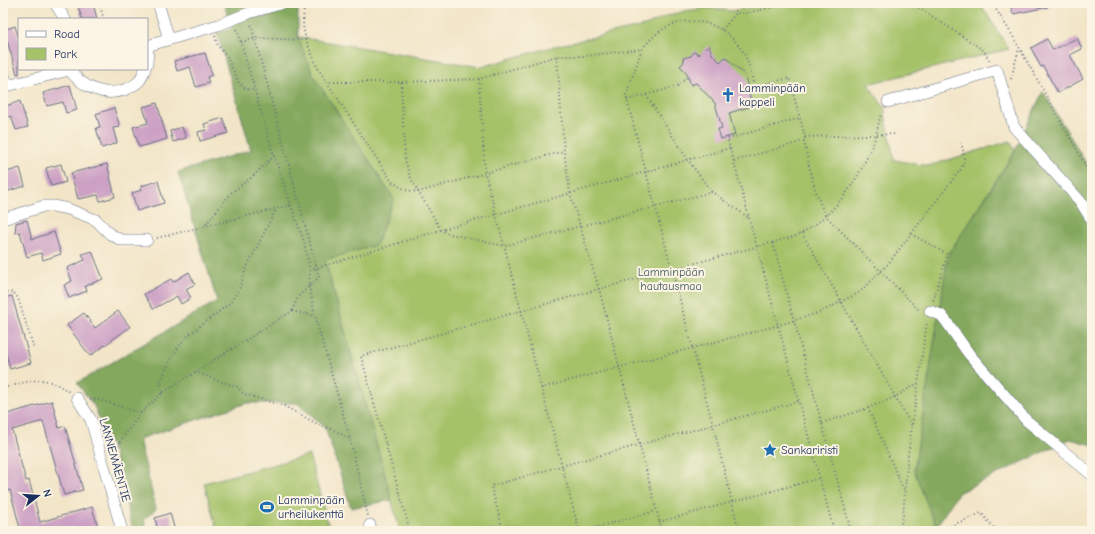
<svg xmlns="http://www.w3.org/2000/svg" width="1095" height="534" font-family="'Comic Neue',sans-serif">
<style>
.green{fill:#a5c269;stroke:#607864}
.forest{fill:#84a85d;stroke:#506c5e}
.building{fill:#cca0c4}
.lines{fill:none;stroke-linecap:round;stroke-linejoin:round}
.minor-casing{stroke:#666f83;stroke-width:12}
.path{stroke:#666f83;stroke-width:2;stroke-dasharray:1 3;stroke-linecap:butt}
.minor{stroke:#fff;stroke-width:11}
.labels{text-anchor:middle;stroke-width:4;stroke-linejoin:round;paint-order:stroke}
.poi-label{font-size:12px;fill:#1b2f5e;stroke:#fcf5e5;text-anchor:start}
.park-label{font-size:12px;fill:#445b61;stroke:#fcf5e5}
.street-label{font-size:12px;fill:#1b2f5e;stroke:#fcf5e5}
</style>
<rect width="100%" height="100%" fill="#fcf5e5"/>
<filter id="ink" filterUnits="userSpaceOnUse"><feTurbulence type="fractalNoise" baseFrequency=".025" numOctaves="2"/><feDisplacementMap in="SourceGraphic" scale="8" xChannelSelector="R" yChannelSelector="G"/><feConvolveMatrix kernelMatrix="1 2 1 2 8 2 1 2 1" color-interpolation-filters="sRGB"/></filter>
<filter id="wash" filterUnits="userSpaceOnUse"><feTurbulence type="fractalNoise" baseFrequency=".012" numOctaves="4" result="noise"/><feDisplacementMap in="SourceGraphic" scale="16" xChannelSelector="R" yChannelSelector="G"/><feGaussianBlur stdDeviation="0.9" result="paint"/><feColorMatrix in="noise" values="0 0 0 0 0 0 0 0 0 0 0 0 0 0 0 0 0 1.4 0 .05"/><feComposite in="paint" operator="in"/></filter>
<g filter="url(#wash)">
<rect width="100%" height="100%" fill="#f2e5c7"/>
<path class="green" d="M773,3h207l29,46 -141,35 16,23 10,53 34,6 82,-25 5,10 -67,104 -13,276h-535l-75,-271 50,-15 -77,-208 183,30 74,-21 93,-21 18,-9 19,-5 21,-3 26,3z
M309,455l21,76h-113l-13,-48z"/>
<path class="forest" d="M224,3h74v34l15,38 81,124 -18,46 -51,15 67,240 -41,8 -26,-81 -28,-24h-50l-108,36 17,70 -12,10 3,12h-14l-19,-77 -20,-48 -17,-23 140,-82 -39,-129 73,-22 -34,-117 14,-4z
M1043,91l49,82v272l-22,-6 -112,54 -22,34 -22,-57 34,-215 67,-104z"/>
<g id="blocks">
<path class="building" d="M77,3h16l4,16h-15z
M1010,3h37l1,4 -35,7z
M15,26l4,13v35h-2l-13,-44z
M1077,38l5,11 -12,6 13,24 -25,14 -15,-27 -2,1 -10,-19 16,-9 6,11z
M709,45l3,9 8,8 5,-5 20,18 7,31 -23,7 6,22 -14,4 -3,-10 4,-1 -7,-25 -19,-20 -5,2 -5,-13 -6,-6 4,-4 -1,-4 8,-2 4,-5 4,4z
M205,53l7,22 -5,2 2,6 -13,4 -6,-20 -13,4 -3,-10z
M70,85l7,25 -11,3 -3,-11 -16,4 -4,-13z
M20,101l8,26 -12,3 -5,-14 -8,3v-12z
M157,103l10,36 -28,8 -6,-20 15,-4 -5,-16z
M114,108l6,19 -7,1 4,15 -15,5 -6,-20 4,-1 -4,-13z
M223,118l5,15 -28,8 -2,-9 8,-2 -2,-6z
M182,127l4,11 -13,4 -3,-11z
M61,164l5,18 -15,4 -5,-18z
M107,164l8,33 -15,4 -2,-6 -20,4 -7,-26z
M20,168l5,18 -20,6 -2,-5v-14z
M158,181l6,22 -27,8 -5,-18 10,-3 -1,-4z
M27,220l5,19 22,-7 7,22 -18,6 -2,-7 -14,4 -7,-25 -5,1 1,-10z
M92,251l11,28 -18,7 2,5 -18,7 -5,-13 8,-4 -5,-13 18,-8 -3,-6z
M189,272l6,12 -9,5 5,9 -10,6 -4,-8 -24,13 -9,-15 27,-15 2,3z
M12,296l19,67 -21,6 -7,-27v-44z
M118,311l12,16 -40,29 -23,-31 17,-12 11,15z
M52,401l7,27 6,-2 18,64 -19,5 -21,-74 -31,9 14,51 3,-1 11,42 52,-15 6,20 -14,4h-65v-3h1l-10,-38 -3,1 -4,-13v-69h3l1,5z
M170,513l5,18h-17l-3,-13z"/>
</g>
</g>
<g filter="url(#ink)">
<use href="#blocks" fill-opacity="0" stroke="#666f83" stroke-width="1"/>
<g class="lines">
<defs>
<path id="minor" d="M55,3l10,16
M158,3l11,36
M147,46l71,-21 31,-12 34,-10
M147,64l1,-18
M69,70c15,18 36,28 58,19 4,-2 10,-5 13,-9 2,-3 3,-7 5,-11
M3,71l4,15
M3,87l70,-18
M888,102l109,-32 17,57 66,74 12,19
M3,219l41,-13h9l15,3 28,11 14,14 11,6h26
M930,311l11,4 5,6 23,33 57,66 66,55
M77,398l14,22 31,111
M370,525l1,6"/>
</defs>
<use href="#minor" class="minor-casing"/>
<path class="path" d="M99,3l5,16
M230,3l1,6
M304,3l-1,23 3,14 11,27 75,115 14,8 12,2 146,-41
M733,3l3,10h9l49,-10
M912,3l71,47 7,11
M992,3l19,30 81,144
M237,29l37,127 30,86 6,28 -1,15 6,31 35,123 18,77
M722,30l14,-17
M215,36l3,10 9,11 12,26 7,6 8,1
M241,42l17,-4 48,2
M642,49l-16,46 1,5 86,325 26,106
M557,57l7,94 6,42 29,96 63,242
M479,79l6,94 94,358
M1011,79l8,-31
M326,82h75l78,-3 78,-23h28l57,-7c7,-8 14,-16 23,-21 27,-15 60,-4 76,21 8,11 10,25 13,38l35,-9 16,59 -1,4c5,25 10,51 22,75l94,95
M401,82l4,78 6,19 30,51 5,3 58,13 208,-54
M646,95l42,65 24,32 37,26
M627,100l51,-14 10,-10
M727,137l107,394
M805,137l92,-3
M728,139l72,-21
M734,161l70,-20
M206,224l26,-32 20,-15 22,-21
M802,233l110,193
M911,234l34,19 2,2 -14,46
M157,238l134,-33
M773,243l78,288
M310,270l131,-40 289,-82
M3,294l10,-2 5,6 16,51
M292,311l22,5
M195,372l42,15 7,7 40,12 37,20 11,3 18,10
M3,388c29,-7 40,-15 66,4
M541,388l238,-63 42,-13 39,-20 28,-28 73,-95c5,-10 3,-16 0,-26
M162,393l-1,-12 5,-12 12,-22 12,-13 40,-31 9,-13 7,-21 30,-60
M90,399l10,1 41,13 21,-20 130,-82 6,-14 21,-20 -68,-253
M868,408l37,85
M822,423l46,-15 27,-11 23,-14
M113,457l10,-20 18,-24
M659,522l161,-44
M410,531l-49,-175 238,-67 197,-53c38,-19 61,-53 77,-92 4,-9 5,-20 8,-29
M503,531l-12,-45 70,-20 239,-65
M583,531l73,-20
M899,531l4,-16 5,-61 19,-133
M939,531l42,-18 16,18"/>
<use href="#minor" class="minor"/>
</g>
</g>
<defs>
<symbol id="church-bare" viewBox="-9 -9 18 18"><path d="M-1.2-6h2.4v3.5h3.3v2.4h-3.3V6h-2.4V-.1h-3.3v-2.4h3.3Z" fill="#1f6fb2" stroke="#fcf5e5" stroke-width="2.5" paint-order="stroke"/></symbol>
<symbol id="sight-bare" viewBox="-9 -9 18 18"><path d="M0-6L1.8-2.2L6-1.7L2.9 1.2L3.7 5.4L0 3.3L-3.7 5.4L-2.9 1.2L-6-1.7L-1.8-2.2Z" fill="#1f6fb2" stroke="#fcf5e5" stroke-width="2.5" paint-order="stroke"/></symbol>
<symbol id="stadium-bare" viewBox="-9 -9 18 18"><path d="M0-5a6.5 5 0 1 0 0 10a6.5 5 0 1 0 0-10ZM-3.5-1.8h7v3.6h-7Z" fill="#1f6fb2" stroke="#fcf5e5" stroke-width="2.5" paint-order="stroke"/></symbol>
</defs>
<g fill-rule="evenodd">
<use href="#church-bare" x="718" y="85" width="20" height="20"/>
<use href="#sight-bare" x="760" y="440" width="20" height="20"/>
<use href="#stadium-bare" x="257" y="497" width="20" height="20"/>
</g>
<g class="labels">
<g class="poi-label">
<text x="739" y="92">Lamminpään<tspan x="739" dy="14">kappeli</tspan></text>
<text x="781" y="454">Sankariristi</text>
<text x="278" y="504">Lamminpään<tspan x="278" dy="14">urheilukenttä</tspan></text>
</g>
<g class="park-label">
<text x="671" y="276">Lamminpään<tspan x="671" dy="14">hautausmaa</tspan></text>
</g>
<g class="street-label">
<text transform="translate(115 460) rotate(74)" y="4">LANNEMÄENTIE</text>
</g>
</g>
<rect width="1095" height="534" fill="none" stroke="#fcf5e5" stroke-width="16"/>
<rect x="18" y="18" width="130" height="52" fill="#fcf5e5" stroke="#a2a6af"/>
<rect x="26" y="31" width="20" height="6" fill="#ffffff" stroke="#a2a6af"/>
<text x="54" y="38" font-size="12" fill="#1b2f5e">Road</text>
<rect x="26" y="48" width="20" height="12" fill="#a5c269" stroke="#a2a6af"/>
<text x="54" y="58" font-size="12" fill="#1b2f5e">Park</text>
<g transform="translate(38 496) rotate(73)" stroke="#fcf5e5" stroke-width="3" paint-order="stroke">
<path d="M0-3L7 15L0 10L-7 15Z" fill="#1b2f5e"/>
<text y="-6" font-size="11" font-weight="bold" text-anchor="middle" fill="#1b2f5e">N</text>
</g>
</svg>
